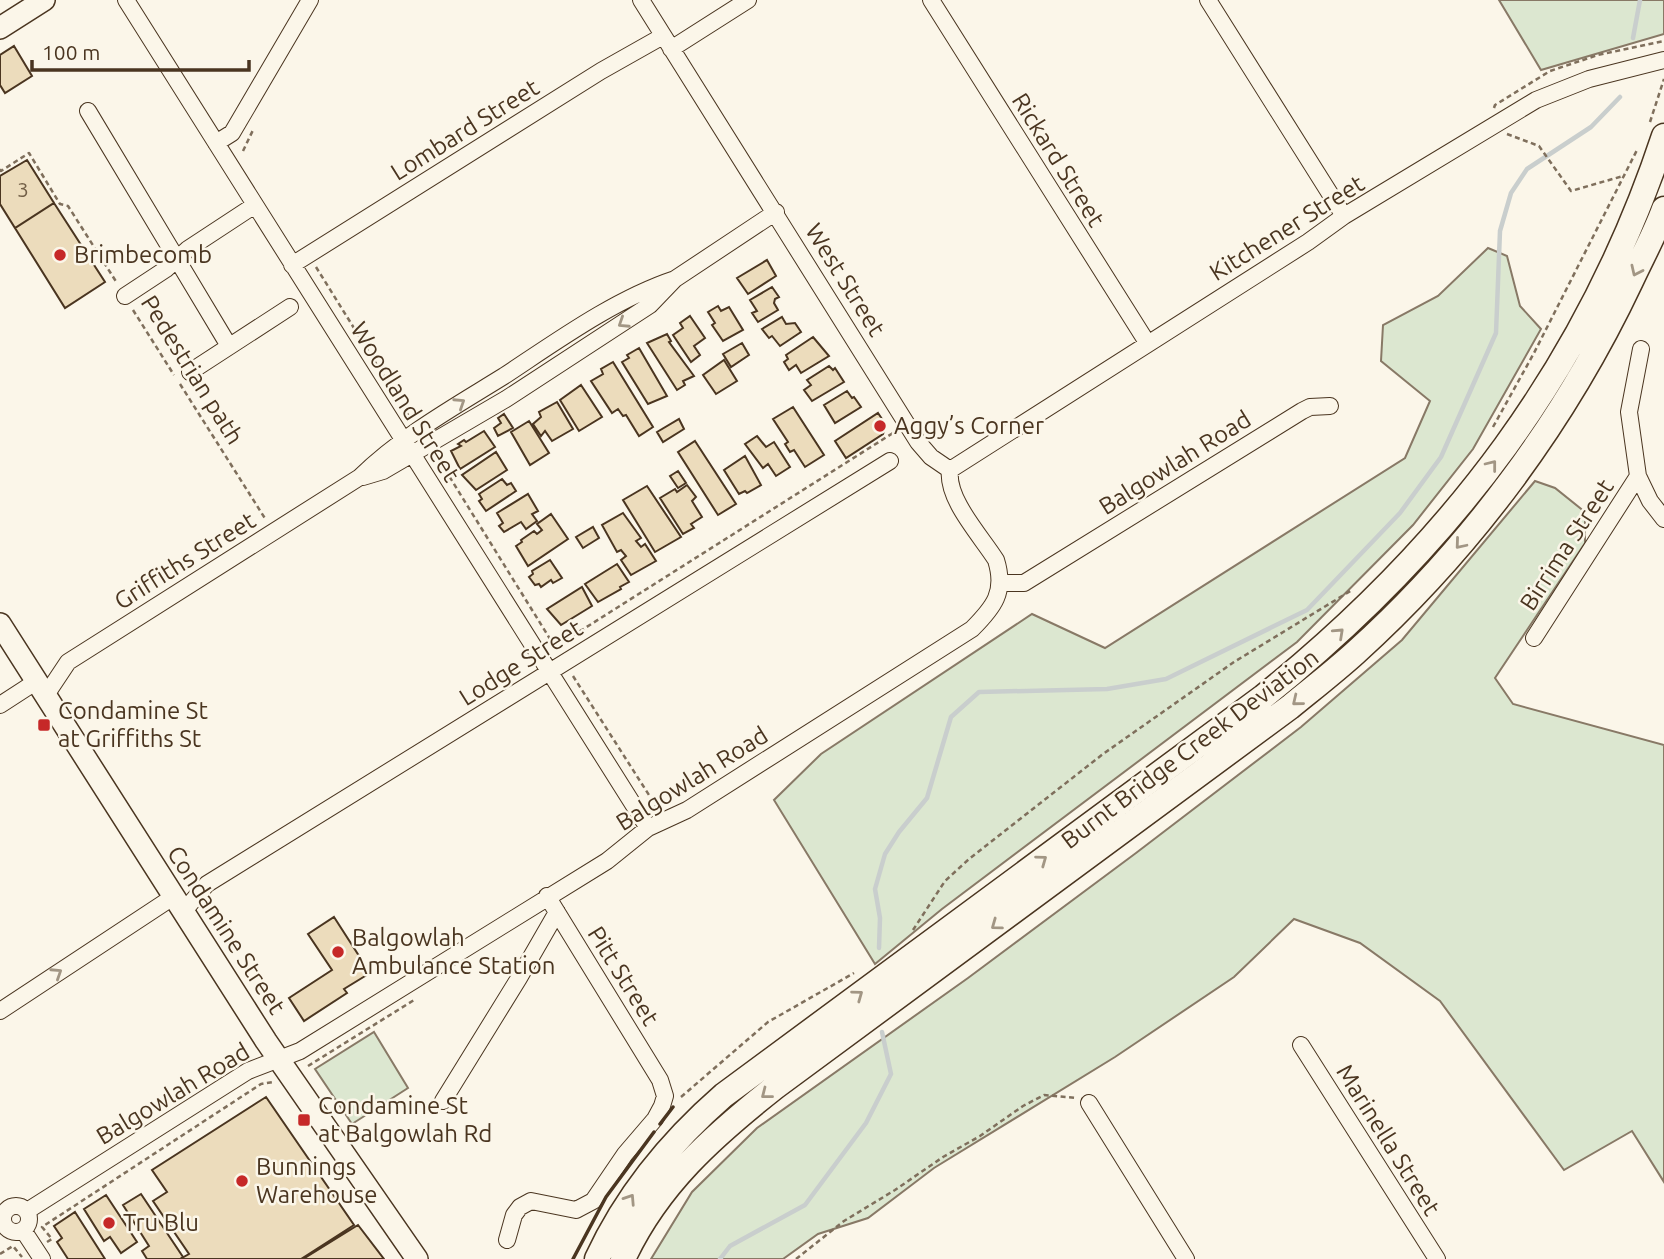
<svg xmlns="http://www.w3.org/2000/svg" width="1664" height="1259" font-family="Ubuntu,sans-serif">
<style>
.green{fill:#dce7d0;stroke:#887966;stroke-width:2}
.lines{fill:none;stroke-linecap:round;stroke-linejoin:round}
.stream{stroke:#c9cecd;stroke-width:4.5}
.building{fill:#ecdcbc;stroke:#4a3520;stroke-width:2}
.minor-casing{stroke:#4a3520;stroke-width:18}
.major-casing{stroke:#4a3520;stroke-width:24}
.highway-casing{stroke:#4a3520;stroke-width:27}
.path{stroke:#7f6f5c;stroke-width:2.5;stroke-dasharray:5 3.5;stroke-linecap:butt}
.minor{stroke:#fbf6e9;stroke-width:16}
.major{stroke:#fbf6e9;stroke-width:21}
.highway{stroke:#fbf6e9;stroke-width:24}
.wall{stroke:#4a3520;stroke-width:3.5}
.oneway{stroke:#a29684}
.poi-dot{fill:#c62828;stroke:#fbf6e9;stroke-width:2.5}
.labels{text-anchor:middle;stroke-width:5;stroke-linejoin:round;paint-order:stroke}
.number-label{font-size:21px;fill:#725f47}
.street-label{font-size:24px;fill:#4a3520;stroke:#fbf6e9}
.poi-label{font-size:24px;fill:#4a3520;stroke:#fbf6e9;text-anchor:start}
</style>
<rect width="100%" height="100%" fill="#fbf6e9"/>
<path class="green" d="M1499,0h165v34l-123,36z
M1488,248l19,8 13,50 21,23 -68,120 -60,76 -116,117 -355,267 -67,55 -101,-164 47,-46 211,-140 73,34 300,-190 25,-57 -49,-40 2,-36 55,-29z
M1535,481l20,7 30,24v31l-90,135 18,26 151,41v437l-32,-51 -68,39 -124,-169 -80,-58 -66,-24 -60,58 -119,80 -181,111 -66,50 -50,16 -35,25h-132l41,-67 65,-64 211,-150 168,-125 165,-126 101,-87z
M374,1032l34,56 -56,36 -37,-55z"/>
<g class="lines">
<path class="stream" d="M1633,38l7,-38
M879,948l1,-30 -5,-29 10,-35 14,-22 28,-34 24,-81 28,-25 128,-3 59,-10 141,-69 93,-97 41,-56 55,-124 4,-102 11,-38 16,-24 64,-42 29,-30
M720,1259l10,-13 75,-41 61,-82 25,-49 -9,-42"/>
</g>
<path class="building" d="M14,46l18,30 -27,17 -5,-8v-30z
M27,160l27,43 -39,25 -15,-24v-28z
M54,203l51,79 -40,26 -50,-80z
M767,260l9,16 -28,18 -11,-16z
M772,287l7,10 -4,2 -1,4 4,7 -20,12 -6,-9 5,-2 -7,-11z
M718,306l3,5 8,-4 14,23 -20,11 -11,-16 3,-2 -7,-11z
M690,316l15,22 -11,8 6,9 -9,7 -18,-27 10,-7 -3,-5z
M782,317l4,7 9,-1 6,9 -21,14 -8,-10 -3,2 -7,-9z
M667,334l4,7 -2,1 25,34 -11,5 2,4 -8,5 -30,-47z
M813,337l16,19 -28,17 -5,-8 -7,5 -5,-8 4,-3 -2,-4z
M742,343l7,12 -18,12 -8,-13z
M639,348l28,48 -19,8 -26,-42 7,-4 -2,-3z
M724,360l13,21 -21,13 -13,-19z
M613,362l40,65 -14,9 -13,-21 -3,1 -5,-7 -6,4 -21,-32 12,-7 -2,-5z
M829,366l4,4 2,-2 9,14 -32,19 -8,-11 7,-5 -4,-5z
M581,385l21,32 -23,14 -19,-31z
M847,391l5,7 2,-1 7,10 -26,16 -11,-18z
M557,402l16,27 -21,12 -7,-10 -4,5 -8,-12 8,-7 -2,-5z
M793,407l31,48 -19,12 -11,-17 -4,2 -5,-8 3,-2 -15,-23z
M878,413l8,12 -3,9 -37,24 -11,-17z
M504,414l9,14 -15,8 -4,-8 7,-5 -3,-5z
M679,419l5,10 -21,13 -6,-10z
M529,421l20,32 -19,12 -19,-33z
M484,431l11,16 -35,22 -9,-18 10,-5 -3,-2 6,-4 2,2z
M757,436l9,11 8,-5 16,25 -14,9 -8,-12 -5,4 -18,-24z
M695,441l41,63 -18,11 -40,-63z
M496,452l11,18 -31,20 -14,-15z
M745,456l16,29 -14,8 -2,-2 -6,3 -15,-24z
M678,471l8,12 -8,5 -8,-12z
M502,479l5,6 4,-2 5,8 -30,20 -7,-10 3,-2 -3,-5z
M687,485l9,12 -4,4 10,16 -11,7 3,4 -11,6 -23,-36 15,-9 2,3z
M647,486l34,51 -26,15 -32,-52z
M528,494l10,17 -6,3 5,7 -11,8 -5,-7 -17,10 -5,-6 4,-3 -6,-10z
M623,513l18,25 -5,3 5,6 4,-3 11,17 -25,14 -10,-15 5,-4 -5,-6 -4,2 -15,-27z
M551,514l17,25 -40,27 -12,-20 6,-4 -1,-2 13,-9 3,3 5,-4 -5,-6z
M593,527l6,11 -16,10 -7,-11z
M550,560l12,18 -9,5 -2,-3 -10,7 -2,-3 -4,1 -6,-8 4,-3 -1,-3z
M617,564l12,18 -9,5 1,2 -23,13 -13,-18z
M582,587l10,19 -31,19 -14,-16z
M334,917l36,56 -26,16 3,4 -43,28 -15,-23 43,-28 -24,-36z
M266,1097l88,128 -53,34h-121l9,-5 -36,-53 14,-9 -15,-22z
M141,1194l42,63 -3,2h-33l-5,-8 7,-5 -26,-41z
M106,1195l31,47 -16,11 -11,-16 -6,4 -20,-32z
M75,1212l30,47h-37l-11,-17 5,-4 -8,-12z
M358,1225l26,34h-81z"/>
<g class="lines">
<defs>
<path id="minor" d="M126,0l522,828
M641,0l277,442 13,15 19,13
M931,0l217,344
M1208,0l136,216
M671,49l77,-49
M88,111l141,235
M216,143l16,-10 78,-133
M292,265l309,-194 62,-35
M125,296l41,-27 22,-20 67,-44
M1641,349l-12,63 9,64 12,25 14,18
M190,372l100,-65
M950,470l358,-228 36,-26 192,-116 53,-21 75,-19
M363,477l20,-6 123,-72 144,-94 25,-26 101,-67
M1001,583h23l278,-172 8,-4 20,-1
M1534,638l104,-162
M46,695l22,-33 292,-185c42,-41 94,-70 144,-101 53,-35 111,-77 171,-97
M0,705l37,-24
M183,912l24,-28 683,-423
M0,1011l173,-114
M1301,1045l136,214
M443,1101l76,-123 38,-66
M1089,1103l97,156
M3 1219a13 13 0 1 1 26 0a13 13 0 1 1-26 0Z
M27,1211l221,-140 52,-20 307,-190 41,-33 39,-18 285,-181c22,-22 34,-37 24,-69 -15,-24 -50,-61 -46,-90
M23,1230l19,29
M507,1240l7,-25 6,-8 11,-6 45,9 17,-9 32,-47 30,-35 7,-13 3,-10 -5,-16 -113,-184"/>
<path id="major" d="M0,28l44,-28
M0,624l266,417 151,218"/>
<path id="highway" d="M597,1259c30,-65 73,-117 127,-164l539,-398c188,-151 325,-331 401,-561
M623,1259c34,-74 90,-123 152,-172l515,-380c22,-18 44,-35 65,-54 115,-104 210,-232 276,-372 11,-24 24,-47 33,-72"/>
</defs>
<use href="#minor" class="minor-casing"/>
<use href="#major" class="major-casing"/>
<use href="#highway" class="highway-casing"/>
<path class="path" d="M1494,108l1,-3 55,-34 48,-16 66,-14
M1650,122l14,-43
M1507,134l32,12 32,45 52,-15
M243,151l11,-23
M0,169l1,2 28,-18 31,51 8,2 49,77
M316,267l94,151
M133,310l41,65
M180,384l86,136
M1493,427l41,-74 103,-203
M436,455l119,192 338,-214
M573,676l83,130
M913,930l32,-49 24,-22 134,-105 131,-92 118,-72
M308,1066l106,-66
M681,1097l87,-75 86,-49
M47,1242l5,-3 -10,-12 219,-143 12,-2
M0,1254l13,-8 9,11
M796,1259l48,-38 51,-31 48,-33 37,-21 43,-30 21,-11 32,3"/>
<use href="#minor" class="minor"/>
<use href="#major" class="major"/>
<use href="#highway" class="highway"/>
<path class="wall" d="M660,1124l13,-17
M573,1259l33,-62 48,-65"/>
</g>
<defs><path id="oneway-chevron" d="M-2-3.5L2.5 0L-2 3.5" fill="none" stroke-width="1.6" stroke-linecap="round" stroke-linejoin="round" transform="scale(1.75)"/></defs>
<g class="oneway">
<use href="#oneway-chevron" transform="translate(1636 271) rotate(115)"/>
<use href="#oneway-chevron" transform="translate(623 323) rotate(147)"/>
<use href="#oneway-chevron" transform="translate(460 403) rotate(-33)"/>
<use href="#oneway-chevron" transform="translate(1492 465) rotate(-52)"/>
<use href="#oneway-chevron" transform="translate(1460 544) rotate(130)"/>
<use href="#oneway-chevron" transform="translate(1339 633) rotate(-43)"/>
<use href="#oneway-chevron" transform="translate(1297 701) rotate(141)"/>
<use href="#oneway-chevron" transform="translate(1042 860) rotate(-36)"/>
<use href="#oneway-chevron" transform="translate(996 925) rotate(144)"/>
<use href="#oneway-chevron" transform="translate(57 973) rotate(-33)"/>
<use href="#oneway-chevron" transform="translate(858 995) rotate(-36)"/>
<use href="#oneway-chevron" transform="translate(766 1094) rotate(142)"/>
<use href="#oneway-chevron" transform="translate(630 1199) rotate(-57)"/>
</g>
<g class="poi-dot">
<circle cx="60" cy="255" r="7"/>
<circle cx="880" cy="426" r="7"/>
<rect x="37" y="718" width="14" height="14" rx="3.5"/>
<circle cx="338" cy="952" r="7"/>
<rect x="297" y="1113" width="14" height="14" rx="3.5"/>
<circle cx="242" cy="1181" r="7"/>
<circle cx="109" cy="1223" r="7"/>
</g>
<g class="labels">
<g class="number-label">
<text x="23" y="197">3</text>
</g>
<g class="street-label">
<text transform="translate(465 130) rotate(-32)" y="8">Lombard Street</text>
<text transform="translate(1058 160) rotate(58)" y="8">Rickard Street</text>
<text transform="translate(1287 228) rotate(-32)" y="8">Kitchener Street</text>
<text transform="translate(845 280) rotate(58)" y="8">West Street</text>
<text transform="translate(192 370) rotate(58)" y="8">Pedestrian path</text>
<text transform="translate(405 402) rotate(58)" y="8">Woodland Street</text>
<text transform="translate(1175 463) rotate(-32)" y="8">Balgowlah Road</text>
<text transform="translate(1567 545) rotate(-57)" y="8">Birrima Street</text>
<text transform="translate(185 561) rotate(-32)" y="8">Griffiths Street</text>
<text transform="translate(521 663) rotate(-32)" y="8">Lodge Street</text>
<text transform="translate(1190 749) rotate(-37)" y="8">Burnt Bridge Creek Deviation</text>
<text transform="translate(692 779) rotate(-32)" y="8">Balgowlah Road</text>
<text transform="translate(226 930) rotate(57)" y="8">Condamine Street</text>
<text transform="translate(623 976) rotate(58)" y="8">Pitt Street</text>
<text transform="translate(173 1094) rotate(-31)" y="8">Balgowlah Road</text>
<text transform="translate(1388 1140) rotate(58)" y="8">Marinella Street</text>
</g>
<g class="poi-label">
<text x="74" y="263">Brimbecomb</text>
<text x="894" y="434">Aggy’s Corner</text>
<text x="58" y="719">Condamine St<tspan x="58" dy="28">at Griffiths St</tspan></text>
<text x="352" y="946">Balgowlah<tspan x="352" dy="28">Ambulance Station</tspan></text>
<text x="318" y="1114">Condamine St<tspan x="318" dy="28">at Balgowlah Rd</tspan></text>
<text x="256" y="1175">Bunnings<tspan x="256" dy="28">Warehouse</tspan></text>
<text x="123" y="1231">Tru Blu</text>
</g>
</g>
<path d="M32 60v10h217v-10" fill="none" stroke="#4a3520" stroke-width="3.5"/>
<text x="42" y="60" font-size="21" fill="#4a3520" stroke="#fbf6e9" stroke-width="5" paint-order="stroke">100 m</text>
</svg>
